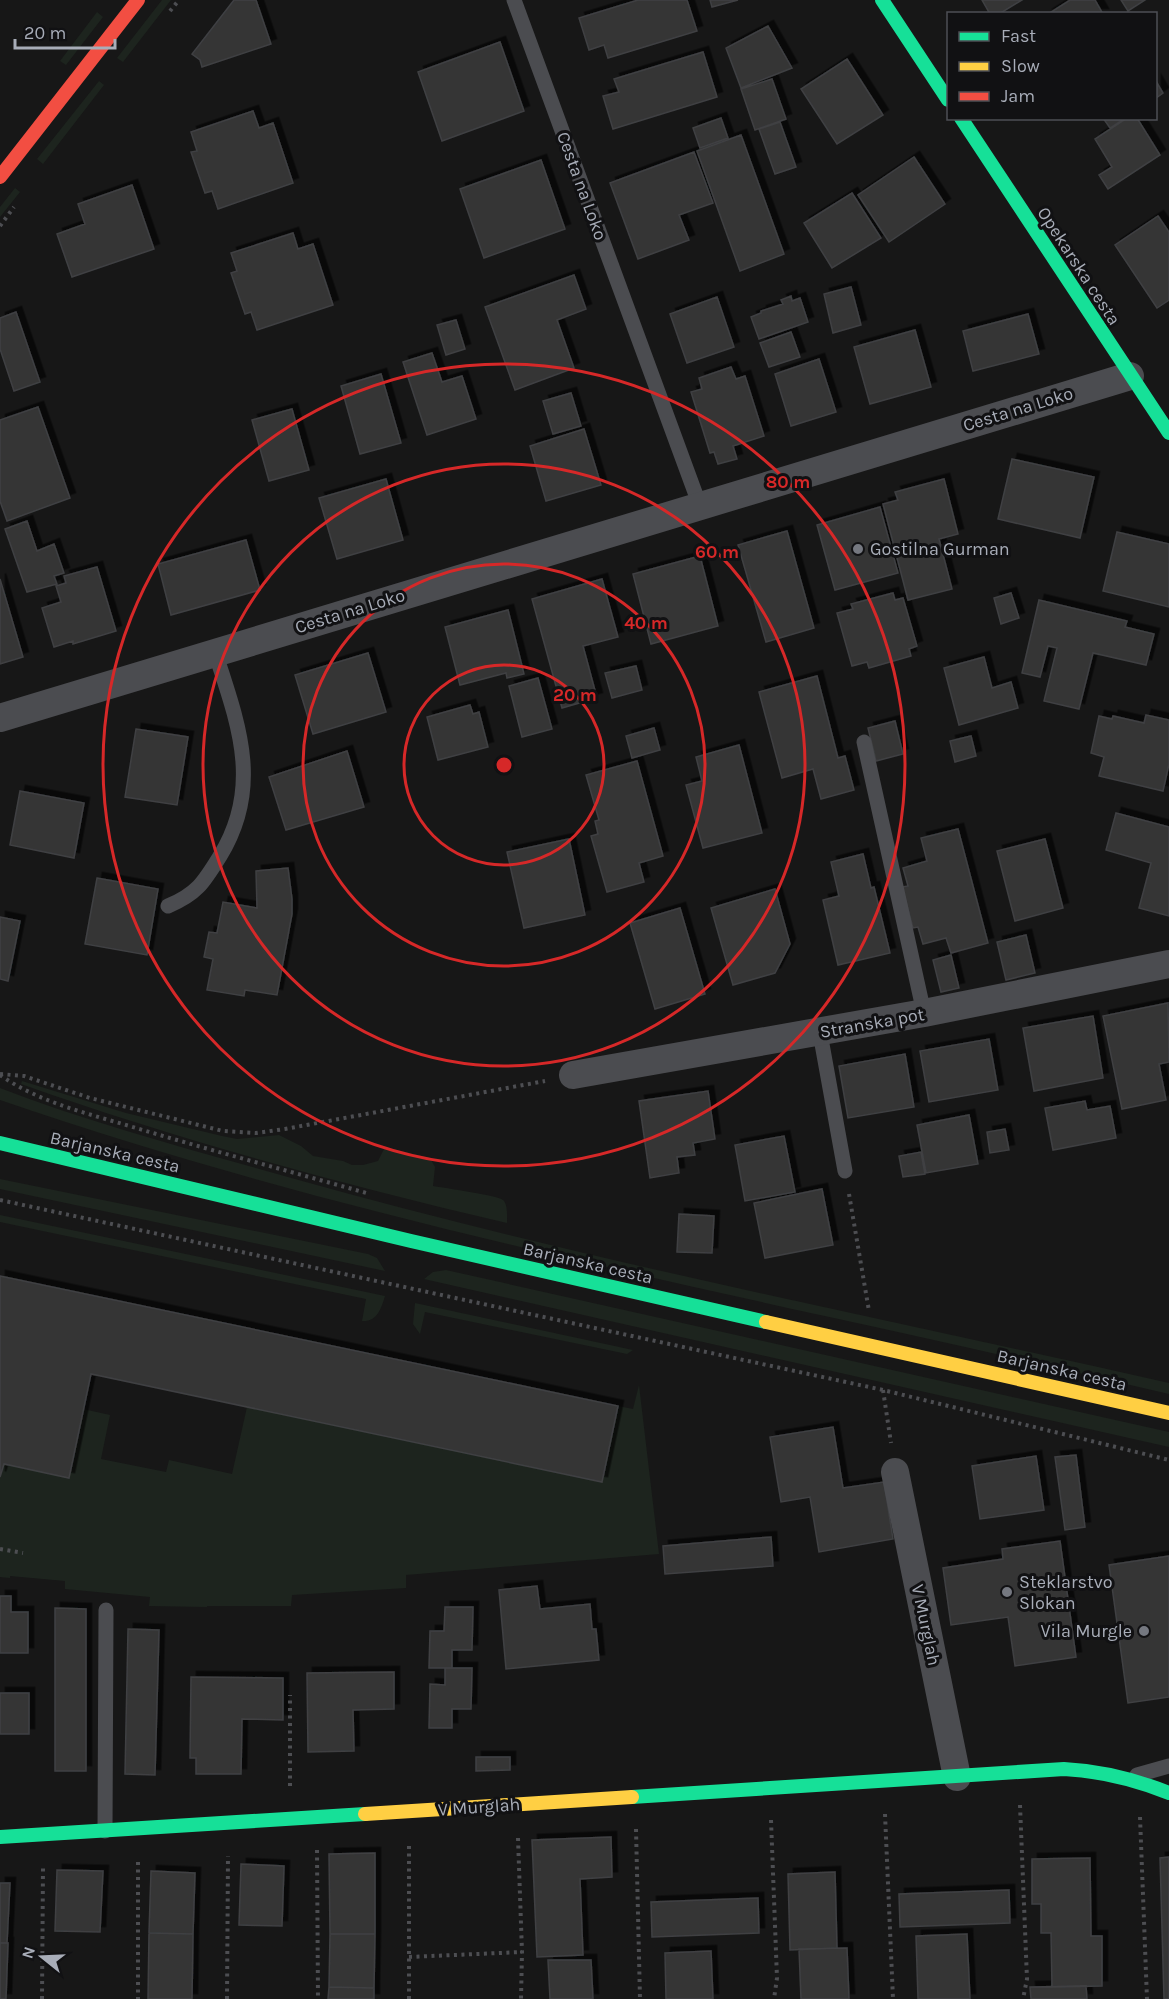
<svg xmlns="http://www.w3.org/2000/svg" width="1169" height="1999" font-family="Karla,sans-serif">
<style>
.green{fill:#1d241e}
.building{fill:#353536;stroke:#3f4043;stroke-width:1.5;filter:url(#shadow)}
.lines{fill:none;stroke-linecap:round;stroke-linejoin:round}
.path{stroke:#4d4e52;stroke-width:4;stroke-dasharray:3 4.5;stroke-linecap:butt}
.lane{stroke:#4b4c50;stroke-width:15}
.street{stroke:#4b4c50;stroke-width:28}
.fast{stroke:#16e098;stroke-width:14}
.slow{stroke:#ffcf43;stroke-width:14}
.jam{stroke:#f24e42;stroke-width:14}
.ring{fill:none;stroke:#d62828;stroke-width:3}
.poi-dot{fill:#757880;stroke:#111113;stroke-width:2}
.labels{text-anchor:middle;stroke-width:6;stroke-linejoin:round;paint-order:stroke}
.street-label{font-size:18px;fill:#a8adb8;stroke:#111113}
.poi-label{font-size:18px;fill:#a8adb8;stroke:#111113;text-anchor:start}
.centre{fill:#d62828;stroke:#111113;stroke-width:3}
.ring-label{font-size:18px;text-anchor:middle;font-weight:bold;fill:#d62828;stroke:#111113;stroke-width:6;stroke-linejoin:round;paint-order:stroke}
</style>
<defs>
<filter id="shadow"><feDropShadow dx="5.5" dy="-5.5" stdDeviation="0" flood-color="#0009"/></filter>
</defs>
<rect width="100%" height="100%" fill="#171717"/>
<path class="green" d="M162,0h9l-48,62 -6,-4z
M97,12l6,5 -37,48 -6,-4z
M99,81l5,4 -61,79 -6,-5z
M15,188l5,4 -20,25v-10z
M22,1081l104,32 96,23 15,3 42,-4 22,11 12,10 30,5 9,4h11l15,-4 7,-14 45,11 5,9 -2,19c11,2 64,9 70,14 5,4 4,17 4,23 -164,-38 -328,-83 -486,-139z
M0,1088c96,37 196,63 295,91 288,81 583,138 874,204v11c-116,-27 -232,-54 -349,-79 -276,-61 -553,-123 -820,-215z
M0,1179l368,75 9,4 8,13 -385,-82z
M0,1215l385,81c-4,13 -8,26 -23,25l4,-22 -366,-77z
M446,1270l723,162v15l-745,-168 9,-7z
M415,1303l218,47 -6,4 -202,-42 -5,22 -7,-10z
M639,1385l20,169 -253,21v13l-114,7 -1,11h-84v1l-58,-1 1,-9 -85,-8v-8l-55,-5v2l-10,-1v-100l4,-13 79,-55 27,6 -9,44 65,13 3,-12 63,14 15,-67 355,75 16,-76 15,3z"/>
<path class="building" d="M234,0h22l15,44 -69,23 -2,-7 -8,-6z
M638,0h49l10,31 -89,27 -4,-13 -15,5 -10,-32z
M710,0h28l-26,7z
M982,0h40l-23,14h-9z
M1070,0h25l8,14h-55z
M1121,0h24l-17,11z
M768,26l24,42 -51,20 -15,-40z
M500,42l24,69 -82,30 -24,-69z
M703,52l14,45 -104,32 -10,-33 16,-4 -5,-13z
M847,59l36,56 -46,29 -36,-55z
M772,79l14,40 -31,11 -14,-41z
M1156,81l7,12 -7,5z
M253,111l6,17 14,-5 20,60 -75,26 -6,-18 -7,2 -14,-41 6,-1 -6,-19z
M721,118l7,20 -28,10 -7,-20z
M1103,118h22l-15,10z
M1127,118h10l23,37 -52,34 -9,-14 13,-8 -17,-28z
M780,122l16,45 -21,7 -16,-45z
M741,135l43,119 -44,17 -43,-120z
M694,152l19,51 -34,12 10,25 -51,19 -28,-76z
M914,157l31,47 -56,38 -31,-47z
M541,160l24,69 -81,29 -24,-69z
M132,185l22,64 -82,28 -15,-43 28,-10 -7,-20z
M852,193l29,45 -49,30 -28,-45z
M1158,216l11,16v68l-12,8 -42,-63z
M293,233l5,16 15,-5 20,61 -76,25 -6,-18 -6,2 -14,-41 6,-2 -6,-18z
M574,275l12,34 -29,11 17,48 -59,22 -30,-83z
M851,287l10,38 -28,8 -9,-39z
M791,296l1,5 8,-3 8,24 -49,17 -8,-22 10,-4v-2l22,-7 -2,-4z
M717,297l17,50 -47,16 -17,-49z
M16,312l24,70 -26,9 -14,-42v-31z
M1028,314l11,40 -66,17 -10,-40z
M456,320l9,29 -19,6 -9,-30z
M915,330l16,57 -61,17 -16,-57z
M791,332l9,25 -31,10 -9,-24z
M432,353l10,29 20,-6 14,43 -49,16 -24,-73z
M819,359l17,53 -45,14 -16,-52z
M731,367l5,12 9,-3 19,60 -31,10 4,13 -19,5 -4,-12 -4,1 -19,-61 11,-3 -3,-11z
M381,374l20,69 -41,11 -19,-68z
M571,393l10,33 -28,8 -10,-33z
M38,407l32,91 -63,23 -7,-20v-81z
M292,409l17,61 -40,11 -17,-61z
M584,429l17,56 -55,16 -16,-55z
M1012,459l82,18 -14,61 -82,-19z
M386,479l17,61 -66,19 -18,-61z
M944,479l14,55 -19,5 13,50 -44,11 -25,-96 15,-4 -3,-8z
M880,507l18,66 -63,17 -18,-65z
M27,521l10,30 17,-7 10,29 -10,3 3,8 -30,8 -22,-63z
M787,531l27,97 -48,14 -28,-97z
M1117,532l52,12v63l-66,-16z
M246,540l14,50 -89,25 -13,-51z
M700,556l18,70 -67,18 -18,-70z
M97,567l19,64 -43,13v-3l-19,6 -12,-39 19,-6 -5,-16 10,-3 -2,-7z
M0,579l23,78 -23,7z
M602,579l16,58 -35,9 14,52 -35,10 -30,-109z
M893,593l2,7 8,-2 14,48 -8,3 2,7 -42,12 -2,-6 -15,4 -15,-53 16,-4 -2,-5z
M1011,593l8,25 -18,6 -7,-26z
M1039,600l88,21 -2,6 29,7 -8,31 -53,-12 -14,56 -35,-8 13,-53 -9,-2 -8,31 -18,-4z
M508,610l16,64 -17,4 -1,-5 -46,12 -15,-58z
M368,653l18,59 -73,22 -18,-59z
M984,657l8,31 19,-6 7,26 -59,17 -15,-57z
M636,666l6,24 -30,8 -7,-25z
M817,676l21,82 7,-2 9,34 -33,9 -8,-30 -31,9 -23,-86z
M538,678l14,51 -30,8 -13,-51z
M470,705l3,9 6,-2 9,35 -50,13 -11,-43z
M1146,715l23,5v44l-6,27 -64,-15 5,-19 -13,-4 8,-37 13,3 1,-3 31,7z
M895,721l8,33 -27,7 -8,-33z
M654,728l6,22 -28,8 -6,-22z
M136,729l52,8 -11,68 -52,-8z
M971,736l5,20 -21,6 -5,-21z
M739,745l23,88 -59,15 -17,-63 16,-4 -6,-24z
M347,751l17,56 -78,23 -17,-53z
M637,761l26,95 -24,7 5,19 -37,10 -16,-56 7,-2 -3,-13 4,-1 -13,-45z
M20,791l64,12 -10,55 -64,-13z
M1116,813l53,14v89l-30,-8 12,-45 -45,-13z
M958,829l30,114 -37,10 -5,-15 -23,6 -5,-17 -5,1 -11,-41 6,-1 -5,-18 24,-7 -6,-23z
M569,839l16,76 -61,13 -17,-76z
M1045,839l18,69 -48,13 -18,-70z
M863,854l8,34 3,-1 16,66 -52,12 -15,-65 16,-4 -8,-34z
M288,868l4,31v15l-15,81 -32,-5 -1,6 -37,-6 6,-31 -9,-2 5,-25 8,1 6,-31 34,6 -1,-37z
M97,878l61,11 -11,66 -62,-11z
M775,889l15,55 -15,29 -42,12 -22,-77z
M680,908l25,86 -50,15 -25,-86z
M0,917l20,4 -12,60 -8,-2z
M1026,935l9,38 -29,7 -9,-38z
M951,955l8,33 -18,4 -8,-32z
M1168,1003l1,59 -10,2 7,36 -44,9 -19,-93z
M1093,1016l10,62 -69,13 -11,-63z
M989,1039l9,51 -69,12 -9,-51z
M905,1054l9,53 -66,11 -9,-52z
M708,1091l7,48 -22,4 2,12 -18,2 2,16 -29,5 -11,-77z
M1085,1101l2,9 23,-4 6,32 -63,12 -8,-42z
M969,1115l9,49 -52,9 -9,-48z
M1005,1129l4,21 -19,3 -3,-21z
M784,1136l11,56 -50,9 -10,-56z
M921,1152l4,22 -22,3 -4,-21z
M822,1189l11,56 -68,13 -11,-55z
M679,1214l35,2 -2,37 -35,-1z
M0,1276l618,130 -16,76 -511,-108 -22,104 -65,-14 -4,13z
M833,1427l10,61 41,-6 9,57 -74,13 -9,-55 -29,5 -11,-65z
M1076,1455l9,72 -20,3 -10,-73z
M1036,1456l8,54 -64,9 -8,-53z
M771,1537l2,29 -108,8 -2,-28z
M1060,1541l16,116 -61,9 -7,-49 -57,8 -8,-57 60,-9 -1,-10z
M1169,1556v141l-41,6 -19,-138z
M537,1586l3,23 50,-5 2,25h4l3,31 -93,9 -7,-79z
M0,1596h11v16h17v41h-28z
M445,1607h28l-1,43h-20v18h-23l1,-37h14z
M55,1608l31,1v162h-31z
M128,1629l31,1 -4,145 -30,-1z
M445,1668h27l-1,41h-19v19h-23l1,-44 15,1z
M394,1672v37l-41,1 1,41 -46,1 -1,-79z
M191,1677l92,1v42l-41,-1 -1,55h-45v-16h-6z
M0,1693h29v41h-29z
M476,1757h34v13l-34,1z
M611,1837l1,40 -32,2 3,76 -46,2 -5,-117z
M375,1853v81h-45l-1,-80z
M1169,1857v142h-5l-4,-141z
M1090,1858l1,78h11v50l-50,1 -1,-54h-10v-29h-9v-45z
M241,1864l43,2 -2,60 -43,-1z
M57,1870l46,1 -3,61 -45,-1z
M151,1871l44,2 -2,61 -44,-1z
M835,1872l2,76 -47,2 -2,-76z
M0,1883h10l-3,60h-7z
M1009,1890l1,33 -110,4 -1,-33z
M758,1898l1,35 -107,4 -1,-35z
M149,1933l44,1 -1,65h-44z
M330,1934h45l-1,54 -45,-1z
M967,1934l3,65h-52l-2,-63z
M0,1943h8l-2,56h-6z
M847,1948l2,51h-48l-2,-50z
M711,1951l2,48h-47l-1,-46z
M548,1960h43l2,39h-43z
M1086,1986l1,13h-56l-1,-12z
M329,1987l45,1v11h-46z"/>
<g class="lines">
<path class="path" d="M170,11l9,-11
M0,226l14,-19
M0,1074l24,2 66,22 133,33 33,2 29,-4 260,-48
M0,1075c40,28 90,39 136,53 77,23 156,44 234,66
M849,1194l20,117
M0,1200l883,190 286,70
M883,1390l8,53
M0,1549l23,4
M290,1786v-91
M1020,1805l7,174 -4,20
M885,1814l8,185
M1140,1817l7,182
M771,1820l6,158 -3,21
M636,1829l4,170
M518,1838l4,114 -1,47
M317,1850l1,149
M138,1862v137
M409,1957l113,-5
M42,1999l1,-131
M227,1999l1,-143
M409,1999v-153"/>
<path class="lane" d="M514,0l186,506
M864,742l60,271
M168,906c29,-12 36,-24 52,-50 43,-70 18,-133 -5,-204
M820,1033l25,138
M1137,1775l32,-9
M105,1831l1,-221"/>
<path class="street" d="M0,718l1130,-342
M573,1075l351,-62 245,-49
M895,1472l62,305"/>
<path class="fast" d="M882,0l66,100
M961,118l208,315
M0,1143l411,98 355,81
M632,1797l432,-28c38,2 70,10 105,24
M0,1837l365,-23"/>
<path class="slow" d="M766,1322l403,91
M365,1814l267,-17"/>
<path class="jam" d="M0,177l138,-177"/>
</g>
<g class="ring">
<circle cx="504" cy="765" r="100"/>
<circle cx="504" cy="765" r="201"/>
<circle cx="504" cy="765" r="301"/>
<circle cx="504" cy="765" r="401"/>
</g>
<g class="poi-dot">
<circle cx="858" cy="549" r="6"/>
<circle cx="1007" cy="1592" r="6"/>
<circle cx="1144" cy="1631" r="6"/>
</g>
<g class="labels">
<g class="street-label">
<text transform="translate(582 186) rotate(70)" y="6">Cesta na Loko</text>
<text transform="translate(1079 266) rotate(57)" y="6">Opekarska cesta</text>
<text transform="translate(1018 409) rotate(-17)" y="6">Cesta na Loko</text>
<text transform="translate(350 611) rotate(-17)" y="6">Cesta na Loko</text>
<text transform="translate(872 1023) rotate(-10)" y="6">Stranska pot</text>
<text transform="translate(115 1152) rotate(13)" y="6">Barjanska cesta</text>
<text transform="translate(588 1263) rotate(13)" y="6">Barjanska cesta</text>
<text transform="translate(1062 1370) rotate(13)" y="6">Barjanska cesta</text>
<text transform="translate(926 1625) rotate(78)" y="6">V Murglah</text>
<text transform="translate(479 1807) rotate(-4)" y="6">V Murglah</text>
</g>
<g class="poi-label">
<text x="870" y="555">Gostilna Gurman</text>
<text x="1019" y="1588">Steklarstvo<tspan x="1019" dy="21">Slokan</tspan></text>
<text x="1132" y="1637" text-anchor="end">Vila Murgle</text>
</g>
</g>
<circle cx="504" cy="765" r="9" class="centre"/>
<g class="ring-label">
<text x="788" y="488">80 m</text>
<text x="717" y="558">60 m</text>
<text x="646" y="629">40 m</text>
<text x="575" y="701">20 m</text>
</g>
<rect x="947" y="12" width="210" height="108" fill="#111113" stroke="#4d4f55" stroke-width="1.5"/>
<rect x="959" y="32" width="30" height="9" fill="#16e098" stroke="#4d4f55" stroke-width="1.5"/>
<text x="1001" y="42" font-size="18" fill="#a8adb8">Fast</text>
<rect x="959" y="62" width="30" height="9" fill="#ffcf43" stroke="#4d4f55" stroke-width="1.5"/>
<text x="1001" y="72" font-size="18" fill="#a8adb8">Slow</text>
<rect x="959" y="92" width="30" height="9" fill="#f24e42" stroke="#4d4f55" stroke-width="1.5"/>
<text x="1001" y="102" font-size="18" fill="#a8adb8">Jam</text>
<g transform="translate(42 1957) rotate(288)" stroke="#111113" stroke-width="4.5" paint-order="stroke">
<path d="M0-4.5L10 22L0 15L-10 22Z" fill="#a8adb8"/>
<text y="-9" font-size="16" font-weight="bold" text-anchor="middle" fill="#a8adb8">N</text>
</g>
<path d="M15 39v9h100v-9" fill="none" stroke="#a8adb8" stroke-width="3"/>
<text x="24" y="39" font-size="18" fill="#a8adb8" stroke="#111113" stroke-width="4.5" paint-order="stroke">20 m</text>
</svg>
